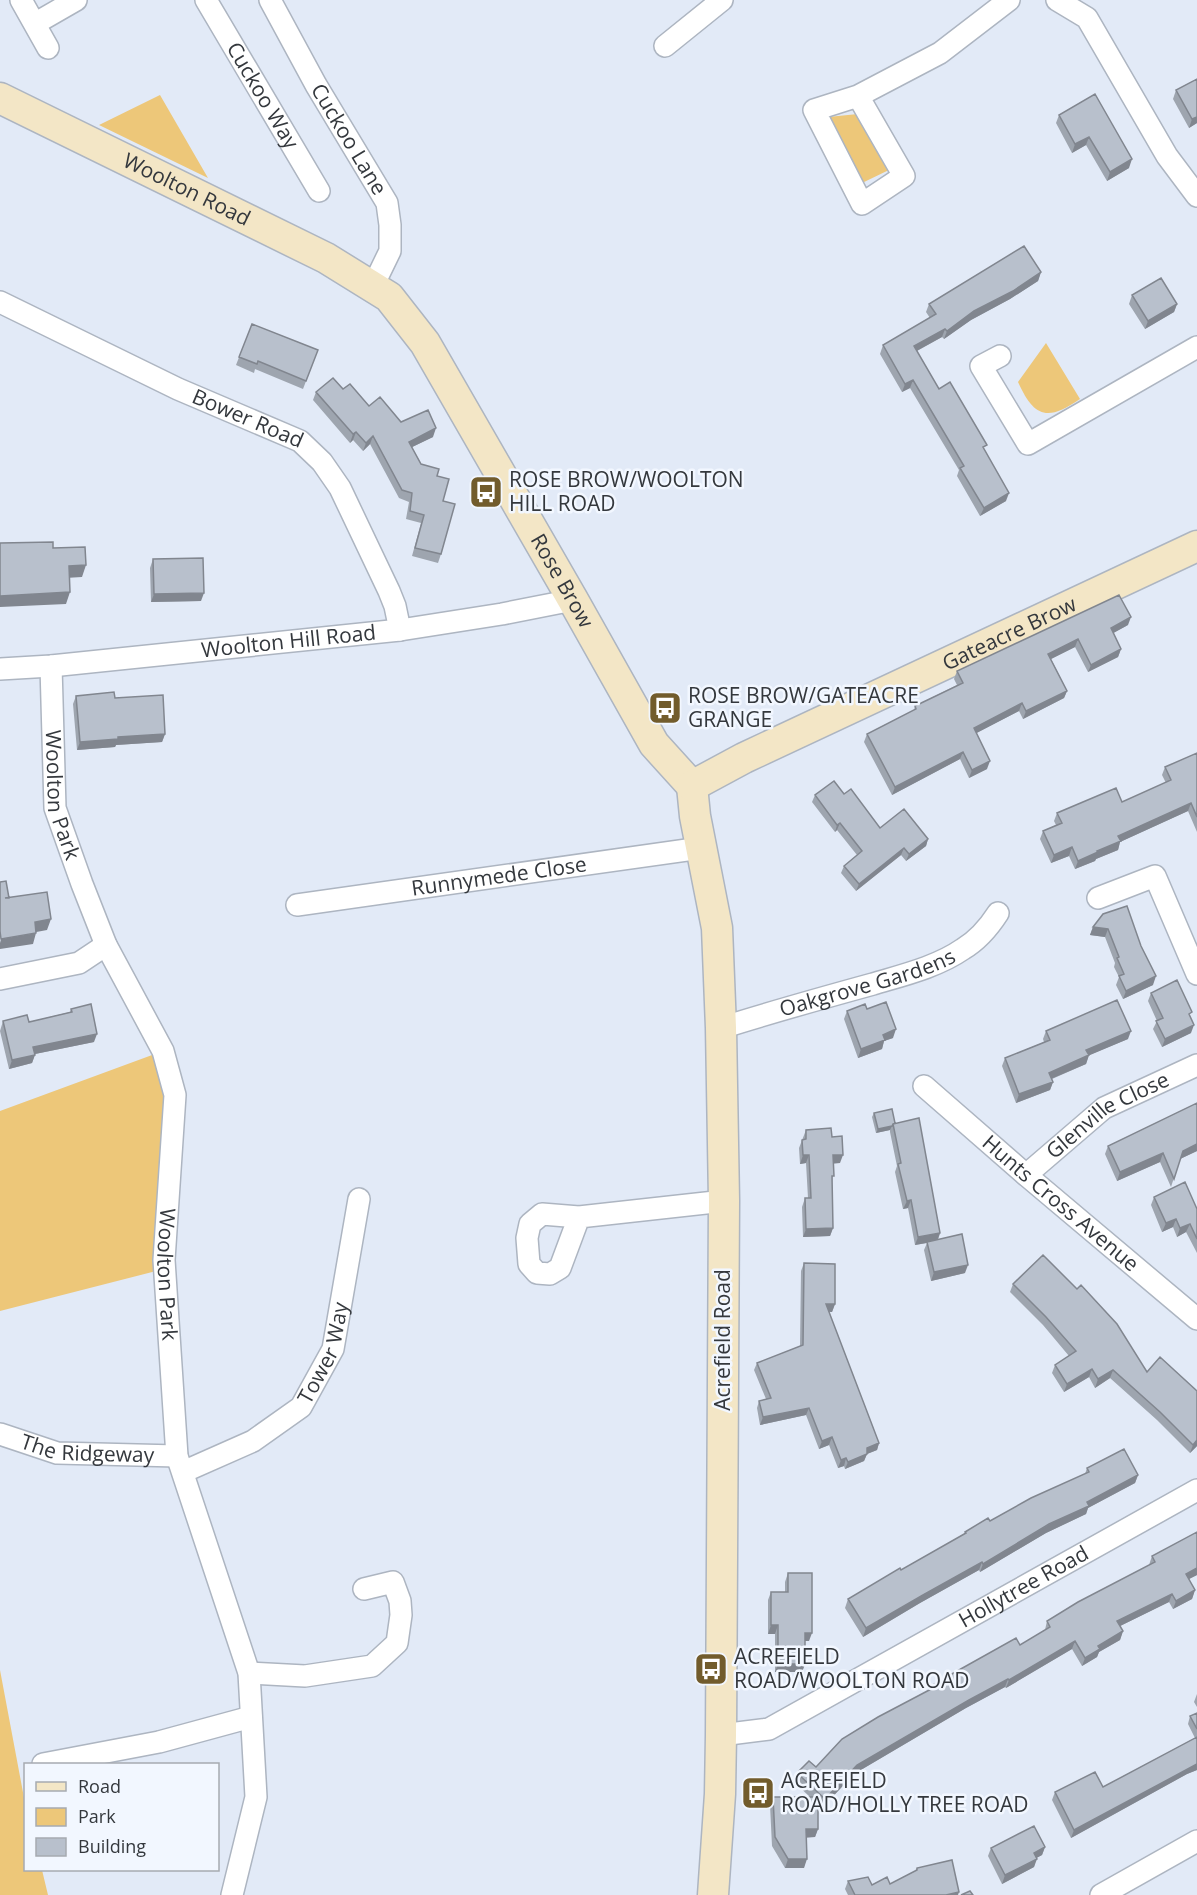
<svg xmlns="http://www.w3.org/2000/svg" width="1197" height="1895" font-family="'Open Sans',sans-serif">
<style>
.green{fill:#edc779}
.lines{fill:none;stroke-linecap:round;stroke-linejoin:round}
.street-casing{stroke:#adb5c1;stroke-width:24}
.secondary-casing{stroke:#adb5c1;stroke-width:33}
.street{stroke:#fff;stroke-width:21}
.secondary{stroke:#f3e6c6;stroke-width:30}
.wall{fill:#9ea5af}
.shaded-wall{fill:#81868f}
.building{fill:#b8c0cc;stroke:#81868f;stroke-width:1.5}
.labels{text-anchor:middle;stroke-width:5;stroke-linejoin:round;paint-order:stroke}
.street-label{font-size:21px;fill:#34383d;stroke:#f2f7ff}
.poi-label{font-size:21px;fill:#34383d;stroke:#f2f7ff;text-anchor:start}
</style>
<rect width="100%" height="100%" fill="#e2eaf7"/>
<path class="green" d="M160,95l48,83 -109,-53z
M858,114l31,56 -27,13 -34,-66z
M1046,343l34,56c-33,23 -46,18 -62,-17z
M163,1051l10,77 -9,141 -164,42v-200z
M0,1670l25,133 1,67h16l6,25h-48z"/>
<g class="lines">
<defs>
<g id="street">
<path d="M21,0l27,48"/>
<path id="s1" d="M206,0l113,191"/>
<path id="s2" d="M270,0l46,85 71,118 3,22v26l-17,35"/>
<path d="M1057,0l30,18 80,138 30,40"/>
<path d="M36,23l40,-23"/>
<path d="M665,46l57,-46"/>
<path d="M858,96l46,80 -42,28 -48,-94 44,-14 82,-43 69,-53"/>
<path id="s3" d="M0,302l178,87 122,52 22,21 18,26 49,103 6,15 5,24"/>
<path d="M1000,356l-19,10 47,78 169,-97"/>
<path id="s4" d="M51,666l4,142 27,76 24,61 57,106 12,44 -11,165 13,196 72,217 7,124 -24,98"/>
<path id="s5" d="M0,669l51,-3 349,-36 102,-16 71,-14"/>
<path d="M1098,898l57,-22 42,98"/>
<path id="s6" d="M297,905l404,-57"/>
<path d="M0,979l79,-16 27,-18"/>
<path id="s7" d="M721,1028c51,-16 101,-30 152,-44 30,-9 64,-17 90,-35 15,-9 26,-22 35,-36"/>
<path id="s8" d="M924,1086l102,89 171,144"/>
<path id="s9" d="M1026,1175l78,-67 93,-43"/>
<path d="M579,1217l-37,-3 -12,10 -3,14 2,26 8,9 13,1 10,-6 19,-51 145,-16"/>
<path id="s10" d="M0,1434l57,19 120,3"/>
<path id="s11" d="M183,1472l70,-31 48,-34 32,-58 26,-150"/>
<path d="M249,1673l56,3 67,-10 25,-23 4,-28 -1,-14 -7,-19 -29,7"/>
<path id="s12" d="M721,1735l48,-6 428,-239"/>
<path d="M43,1764l116,-22 92,-25"/>
<path d="M1101,1895l96,-54"/>
</g>
<g id="secondary">
<path id="s13" d="M0,98l326,160 63,39 36,46 148,257 81,144 38,42"/>
<path d="M692,786l3,30 22,112 4,100 3,173 -3,534 -1,59 -7,101"/>
<path id="s14" d="M692,786l52,-28 453,-212"/>
</g>
</defs>
<use href="#street" class="street-casing"/>
<use href="#secondary" class="secondary-casing"/>
<use href="#street" class="street"/>
<use href="#secondary" class="secondary"/>
</g>
<path class="wall" d="M1197,79v44l-8,5 -16,-29 3,-9z
M1095,94l34,74 -22,13 -21,-36 -14,8 -16,-30 3,-8z
M1041,272l-3,9 -28,18 -39,21 -27,19 -2,-2 -25,14 22,38 46,62 21,50 -26,15 -23,-40 2,-6 -49,-82 -8,4 -22,-38 3,-9 47,-27 -4,-6 3,-8z
M1132,295l45,9 -3,8 -29,17 -16,-25z
M252,324l66,26 -15,39 -48,-20 -1,4 -18,-8z
M343,389l26,17 64,31 -21,10 9,17 16,12 6,25 -2,53 -3,9 -26,-7 9,-33 -15,-4 3,-17 -10,-4 -29,-54 -7,7 -10,-11 -3,3 -37,-43 3,-8z
M153,559l48,42 -50,1 -1,-34z
M1128,625l-15,8 8,16 -3,8 -30,15 -13,-25 -24,12 16,32 -3,7 -41,21 -4,-8 -43,22 11,36 -18,9 -9,-19 -68,36 -28,-53 3,-8 47,-24 1,-4 42,-21 -3,-6 3,-8z
M76,696l39,2 50,36 -3,8 -46,3 -1,2 -38,3 -4,-46z
M1197,753v79l-9,-21 -68,31 -2,8 -22,9 -1,2 -20,8 -6,-13 -18,7 -11,-24 3,-8 13,-6 -2,-4 3,-8 65,-11 44,-19 -4,-8 3,-8z
M844,794l36,34 48,11 -2,7 -20,15 -5,-6 -45,36 -15,-18 3,-7 13,-11 -20,-25 -2,2 -23,-30 3,-7z
M1103,914l38,32 12,39 -30,14 -7,-14 3,-8 -5,-10 1,-4 -10,-26 -15,-2 3,-8z
M1151,993l39,24 1,16 -29,14 -9,-18 4,-8 -9,-20z
M71,1009l23,33 -59,12 -3,9 -23,6 -9,-38 3,-10 26,1 41,-10z
M867,1009l26,29 -9,3 -2,8 -24,9 -14,-39 3,-8z
M1046,1031l82,8 -39,16 -3,9 -34,15 1,3 -3,8 -34,13 -14,-37 3,-8 39,-16 -1,-3z
M1197,1103v48l-17,8 -9,28 -11,-25 -43,19 -12,-27 3,-8z
M874,1113l21,10 45,110 -2,7 27,33 -34,8 -7,-31 3,-7 -12,2 -7,-37 -5,1 -8,-37 2,-6 -7,-34v-2l-14,3 -4,-16z
M806,1130l26,7 8,26h-6l-2,19 1,46 -3,8 -27,1 -1,-30 3,-9h3l-2,-35 -6,1 -1,-16z
M1154,1197l43,12v44l-11,-21 -9,5 -4,-10 -11,5 -11,-27z
M804,1263l31,41 -3,8h-3l50,131 -2,7 -10,4 -3,7 -19,8 -1,-3 -6,2 -9,-23 -10,4 -13,-34 -46,10 -3,-17 2,-7 7,-2 -12,-29 3,-7 43,-17 1,-75z
M1013,1284l134,88 50,74 -7,7 -33,-33 -47,-42 -15,10 -6,-11 -25,15 -12,-19 3,-8 14,-9 -26,-31 -33,-33z
M1087,1468l51,7 -3,8 -47,25 -2,6 -40,19 -66,39 -1,-2 -59,33 -57,34 -18,-29 3,-9 53,-29 63,-36 1,-2 25,-11 95,-47z
M1197,1532v43l-8,4 6,11 -3,9 -19,10 -4,-7 -49,24 3,5 -3,9 -21,12 -2,5 -15,9 -10,-17 -66,39 -1,-1 -39,21 -112,66 -32,34 -4,-4v25l-3,8h-8l-3,31h-19l-13,-22 -2,-41 3,-8h37l-16,-15 3,-9 19,-6 116,-79 1,-3 87,-40 25,-15 2,-9 102,-56 3,-9z
M788,1573l21,68h-4v23l-3,8h-27v-38h-7v-34l3,-8h14v-10z
M1197,1694v13l-3,-5z
M1197,1713v57l-10,4 -116,64 -19,-38 3,-8 48,-5 92,-49 -7,-14 2,-8z
M1045,1847l-3,8 -6,3 -2,9 -32,17 -14,-28 3,-8z
M917,1868l41,27h-110l-3,-6 3,-8 24,4 18,-1 25,-13z"/>
<path class="shaded-wall" d="M1197,117v6l-8,5 3,-9z
M1089,137l-3,8 -14,8 3,-9z
M1132,159l-3,9 -22,13 3,-9z
M1041,272l-3,9 -28,18 -39,21 -27,19 3,-8 27,-20z
M1177,304l-3,8 -29,17 3,-8z
M945,329l-3,8 -31,17 3,-8z
M913,380l-3,8 -8,4 3,-8z
M436,428l-3,9 -27,13 3,-8z
M356,432l-3,8 -3,3 3,-9z
M373,436l-3,8 -7,7 3,-8z
M1009,493l-3,8 -26,15 4,-8z
M86,565l-4,12 -17,1 4,-12z
M70,592l-4,12 -66,3v-11z
M204,593l-3,8 -50,1 3,-8z
M1131,617l-3,8 -20,11 3,-8z
M1078,639l-3,8 -30,15 3,-8z
M1121,649l-3,8 -30,15 3,-7z
M1067,691l-3,7 -41,21 3,-8z
M1022,703l-3,8 -48,25 3,-8z
M165,734l-3,8 -46,3 -1,2 -38,3 3,-8 38,-5z
M963,752l-3,7 -68,36 3,-8z
M990,761l-3,8 -18,9 3,-8z
M1191,803l-3,8 -68,31 -2,8 -22,9 -1,2 -20,8 3,-8 19,-10 21,-15z
M840,823l-3,7 -2,2 2,-7z
M928,839l-2,7 -20,15 3,-7z
M1072,847l-3,9 -18,7 3,-8z
M904,848l-3,7 -45,36 3,-7z
M51,919l-4,11 -16,3 4,-11z
M1093,927l15,2 -3,8 -15,-2z
M36,933l-3,11 -33,5v-6l1,-4z
M1156,976l-3,9 -30,14 3,-8z
M1194,1025l-3,8 -29,14 3,-8z
M896,1029l-3,9 -9,3 -2,8 -24,9 3,-9 22,-14z
M1131,1031l-3,8 -45,19 3,-8z
M97,1034l-3,8 -64,13 3,-8z
M35,1055l-3,8 -23,6 3,-9z
M1089,1055l-3,9 -40,17 3,-8z
M1053,1082l-3,8 -34,13 3,-9z
M892,1126l-2,4 -14,3 2,-4z
M1197,1144v7l-17,8 3,-8z
M1163,1153l-3,9 -43,19 3,-9z
M803,1155h6l-3,8 -6,1z
M833,1155h10l-3,8 -10,1z
M911,1200l-3,8 -5,1 4,-8z
M1176,1219l-3,8 -11,5 4,-9z
M1190,1224l-4,8 -9,5 3,-9z
M833,1228l-3,8 -27,1 3,-8z
M940,1233l-3,8 -22,4 3,-8z
M968,1265l-3,8 -34,8 3,-9z
M826,1304h9l-3,8 -9,-1z
M1092,1369l-3,8 -25,15 3,-8z
M1113,1370l-3,8 -15,10 3,-9z
M809,1408l-3,7 -46,10 3,-8z
M832,1437l-3,8 -10,4 3,-8z
M1197,1440v6l-7,7 3,-8z
M879,1443l-2,7 -10,4 -3,7 -19,8 3,-7 19,-14z
M846,1458l-2,8 -6,2 3,-8z
M1138,1475l-3,8 -47,25 -2,6 -40,19 -66,39 3,-8 104,-62z
M982,1562l-3,8 -59,33 -57,34 3,-9 57,-33z
M1197,1568v7l-14,7 3,-8z
M1195,1590l-3,9 -19,10 3,-8z
M1172,1594l-3,8 -55,27 3,-8z
M771,1625h7l-3,9h-7z
M1123,1631l-3,9 -21,12 -2,5 -15,9 3,-8 13,-12z
M805,1633h7l-3,8h-7z
M1075,1641l-3,8 -66,39 3,-8z
M778,1664h27l-3,8h-27z
M1008,1679l-3,8 -39,21 -112,66 -32,34 3,-9 32,-34 112,-65z
M1197,1764v6l-10,4 -116,64 3,-8z
M806,1829h12l-3,8 -12,1z
M1045,1847l-3,8 -11,6 3,-8z
M788,1859h19l-3,9h-19z
M1037,1859l-3,8 -32,17 3,-9z
M959,1892l-1,3h-12z"/>
<path class="building" d="M1197,79v38l-5,2 -16,-29z
M1095,94l37,65 -22,13 -21,-35 -14,7 -16,-29z
M1024,246l17,26 -28,19 -39,20 -27,20 -2,-2 -31,17 25,43 11,-7 37,63 -4,2 26,46 -25,15 -24,-40 4,-2 -51,-86 -8,4 -22,-39 53,-31 -7,-10z
M1161,278l16,26 -29,17 -16,-26z
M252,324l66,26 -12,31 -48,-20 -1,3 -18,-7z
M333,378l10,11 7,-5 19,22 11,-9 21,25 27,-12 8,18 -27,14 12,22 18,5 -2,7 12,3 -6,22 12,3 -14,50 -26,-6 9,-33 -14,-4 2,-18 -10,-3 -29,-54 -7,7 -10,-11 -3,2 -37,-42z
M53,542v6l32,-1 1,18 -17,1 1,26 -70,4v-53z
M203,558l1,35 -50,1 -1,-35z
M1119,595l12,22 -20,11 10,21 -30,16 -13,-26 -30,15 19,37 -41,20 -4,-8 -48,25 16,33 -18,9 -9,-18 -68,35 -28,-53 49,-25 -1,-3 48,-23 -6,-12z
M114,692l1,6 48,-3 2,39 -47,3v2l-38,3 -4,-46z
M1197,753v64l-6,-14 -73,33 3,5 -24,10 1,1 -20,9 -6,-14 -18,8 -11,-24 19,-8 -5,-10 59,-25 6,14 49,-22 -6,-13z
M834,781l10,13 7,-5 29,39 24,-19 24,30 -19,15 -5,-6 -45,36 -15,-18 18,-15 -22,-28 -3,2 -22,-30z
M6,881l3,17h-4l42,-6 4,27 -16,3 1,11 -35,6 -1,-8v-49z
M1127,906l14,40 15,30 -30,15 -7,-15 5,-2 -7,-16 2,-1 -11,-28 -15,-2 10,-13z
M1177,980l15,32 -3,2 5,11 -29,14 -9,-18 7,-3 -12,-25z
M1117,1000l14,31 -45,19 3,5 -40,18 4,9 -34,12 -14,-36 45,-18 -4,-9z
M886,1002l10,27 -13,6 2,5 -24,9 -14,-38 18,-7 2,5z
M91,1004l6,30 -64,13 2,8 -23,5 -9,-39 24,-6 2,7 43,-10 -1,-3z
M1197,1103v41l-14,7 -9,28 -11,-26 -43,19 -12,-26z
M892,1109l3,14 -2,1 -1,2 -14,3 -4,-16z
M919,1118l21,115 -22,4 -7,-37 -4,1 -9,-37 3,-1 -8,-39z
M831,1128l1,9 10,-1 1,19h-10l1,21h-2l1,52 -27,1 -1,-31h6l-2,-43h-6l-1,-15 4,-1v-9z
M1185,1182l12,27v30l-7,-15 -10,4 -4,-9 -10,4 -12,-26z
M962,1234l6,31 -34,7 -7,-30z
M1043,1255l34,34 4,-4 36,39 30,48 13,-15 37,34v49l-4,5 -33,-33 -47,-42 -15,9 -6,-10 -25,15 -12,-19 21,-14 -30,-34 -33,-33z
M804,1263l31,1v40h-9l53,139 -12,5v6l-19,8 -2,-4 -5,2 -9,-23 -10,4 -13,-33 -46,9 -4,-16 12,-3 -14,-35 46,-18z
M1124,1449l14,26 -51,27 2,4 -40,18 -66,40 -1,-2 -59,33 -57,33 -18,-29 52,-31 1,2 65,-37 -1,-1 23,-14 2,3 41,-23 58,-26 -2,-4z
M1197,1532v36l-11,6 9,16 -19,11 -4,-7 -55,27 6,10 -25,15 2,3 -15,9 -10,-17 -66,39 -1,-1 -39,21 -112,65 -32,34 -28,-26 12,-12 7,6 26,-28 36,-22 57,-30 -2,-2 17,-10 66,-37 4,7 30,-18 -3,-6 31,-19 77,-40 -3,-6z
M788,1573h24v60h-7v31h-27v-39h-7v-33h17z
M1197,1713v16l-7,-13z
M1197,1737v27l-123,66 -19,-38 40,-20 8,15z
M773,1797h45v32h-12l1,30h-19l-13,-22z
M1034,1826l11,21 -11,6 3,6 -32,16 -14,-27z
M952,1860l7,32 -13,3h-91l-7,-14 20,-4 4,8 15,-8 3,7 27,-14v-2z
M970,1891l3,4h-12z"/>
<defs>
<symbol id="bus-square" viewBox="-11 -11 22 22"><rect x="-9" y="-9" width="18" height="18" rx="4" fill="#725c2c" stroke="#f2f7ff"/><path d="M-5-6H5V4H4V6H2V4H-2V6H-4V4H-5ZM-3.5-4V0h7V-4ZM-3.5 1.2v1.5H-2V1.2ZM2 1.2v1.5H3.5V1.2Z" fill="#fff"/></symbol>
</defs>
<g fill-rule="evenodd">
<use href="#bus-square" x="467" y="473" width="38" height="38"/>
<use href="#bus-square" x="646" y="689" width="38" height="38"/>
<use href="#bus-square" x="692" y="1650" width="38" height="38"/>
<use href="#bus-square" x="739" y="1774" width="38" height="38"/>
</g>
<g class="labels">
<g class="street-label">
<text dy="7" stroke="none"><textPath href="#s1" startOffset="111">Cuckoo Way</textPath></text>
<text dy="7" stroke="none"><textPath href="#s2" startOffset="160">Cuckoo Lane</textPath></text>
<text dy="7" stroke="none"><textPath href="#s13" startOffset="208">Woolton Road</textPath></text>
<text dy="7" stroke="none"><textPath href="#s3" startOffset="274">Bower Road</textPath></text>
<text dy="7" stroke="none"><textPath href="#s13" startOffset="770">Rose Brow</textPath></text>
<text dy="7" stroke="none"><textPath href="#s14" startOffset="352">Gateacre Brow</textPath></text>
<text dy="7" stroke="none"><textPath href="#s5" startOffset="290">Woolton Hill Road</textPath></text>
<text dy="7" stroke="none"><textPath href="#s4" startOffset="130">Woolton Park</textPath></text>
<text dy="7" stroke="none"><textPath href="#s6" startOffset="204">Runnymede Close</textPath></text>
<text dy="7" stroke="none"><textPath href="#s7" startOffset="153">Oakgrove Gardens</textPath></text>
<text dy="7" stroke="none"><textPath href="#s9" startOffset="102">Glenville Close</textPath></text>
<text dy="7" stroke="none"><textPath href="#s8" startOffset="180">Hunts Cross Avenue</textPath></text>
<text dy="7" stroke="none"><textPath href="#s4" startOffset="634">Woolton Park</textPath></text>
<text transform="translate(723 1340) rotate(-90)" y="7">Acrefield Road</text>
<text dy="7" stroke="none"><textPath href="#s11" startOffset="195">Tower Way</textPath></text>
<text dy="7" stroke="none"><textPath href="#s10" startOffset="90">The Ridgeway</textPath></text>
<text dy="7" stroke="none"><textPath href="#s12" startOffset="340">Hollytree Road</textPath></text>
</g>
<g class="poi-label">
<text x="509" y="487">ROSE BROW/WOOLTON<tspan x="509" dy="24">HILL ROAD</tspan></text>
<text x="688" y="703">ROSE BROW/GATEACRE<tspan x="688" dy="24">GRANGE</tspan></text>
<text x="734" y="1664">ACREFIELD<tspan x="734" dy="24">ROAD/WOOLTON ROAD</tspan></text>
<text x="781" y="1788">ACREFIELD<tspan x="781" dy="24">ROAD/HOLLY TREE ROAD</tspan></text>
</g>
</g>
<rect x="24" y="1763" width="195" height="108" fill="#f2f7ff" stroke="#a6abb1" stroke-width="1.5"/>
<rect x="36" y="1782" width="30" height="9" fill="#f3e6c6" stroke="#a6abb1" stroke-width="1.5"/>
<text x="78" y="1793" font-size="18" fill="#34383d">Road</text>
<rect x="36" y="1808" width="30" height="18" fill="#edc779" stroke="#a6abb1" stroke-width="1.5"/>
<text x="78" y="1823" font-size="18" fill="#34383d">Park</text>
<rect x="36" y="1838" width="30" height="18" fill="#b8c0cc" stroke="#a6abb1" stroke-width="1.5"/>
<text x="78" y="1853" font-size="18" fill="#34383d">Building</text>
</svg>
